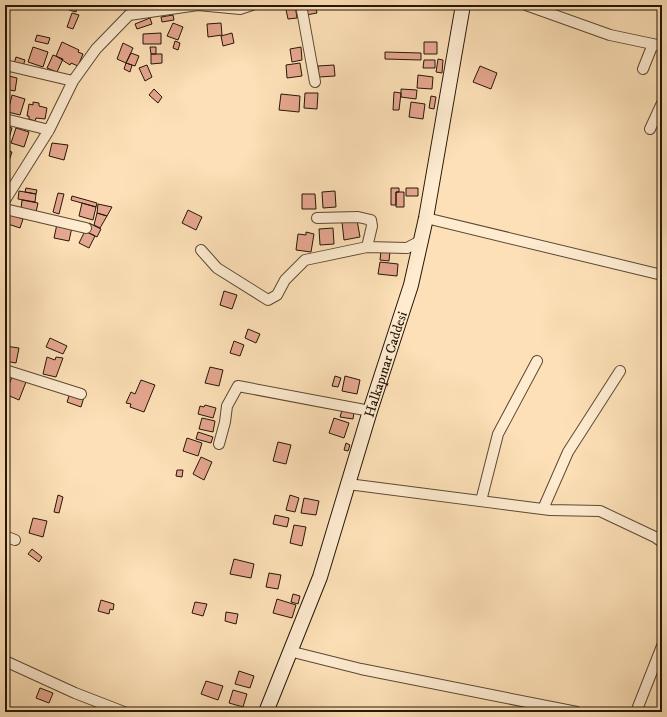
<svg xmlns="http://www.w3.org/2000/svg" width="667" height="717" font-family="'IM FELL DW Pica',serif">
<style>
.building{fill:#e6a790;stroke:#251706}
.lines{fill:none;stroke-linecap:round;stroke-linejoin:round}
.street-casing{stroke:#5b4932;stroke-width:12}
.secondary-casing{stroke:#251706;stroke-width:16}
.street{stroke:#feebd0;stroke-width:10}
.secondary{stroke:#feebd0;stroke-width:14}
.labels{text-anchor:middle;stroke-width:4;stroke-linejoin:round;paint-order:stroke}
.street-label{font-size:14px;fill:#251706;stroke:#feebd0}
</style>
<rect width="100%" height="100%" fill="#fde0b7"/>
<filter id="stains"><feTurbulence type="fractalNoise" baseFrequency=".005" numOctaves="4"/><feColorMatrix values="0 0 0 0 .2 0 0 0 0 .09 0 0 0 0 .02 0 0 0 .5 -.17"/></filter>
<radialGradient id="worn" r=".72"><stop offset=".6" stop-color="#630" stop-opacity="0"/><stop offset="1" stop-color="#630" stop-opacity=".3"/></radialGradient>
<path class="building" d="M285,5h10l2,13 -9,1z
M305,5h10l2,8 -11,2z
M71,6l6,2 -1,4 -7,-2z
M72,13l7,2 -6,14 -6,-2z
M173,15l1,5 -12,2 -1,-5z
M150,18l2,6 -15,5 -2,-5z
M173,23l10,4 -5,13 -11,-4z
M221,23l1,12 -14,2 -1,-13z
M161,33v11h-18v-10z
M232,33l2,10 -11,3 -2,-10z
M37,35l13,3 -2,6 -13,-3z
M175,41l5,2 -2,7 -5,-2z
M62,42l17,8 -1,2 5,2 -5,12 -7,-3 -1,2 -14,-9z
M424,42h13v12h-13z
M123,43l10,5 -7,15 -9,-4z
M33,47l15,5 -5,15 -15,-5z
M150,47h6v7h-5z
M301,47l1,13 -10,2 -2,-13z
M385,52l36,1v7l-36,-1z
M131,53l8,3 -4,10 -9,-3z
M151,54h11v9l-11,1z
M53,55l10,4 -6,13 -10,-4z
M16,57l9,3 -2,6 -9,-2z
M438,59l5,1 -1,13 -6,-1z
M424,60h11v8h-12z
M126,63l6,2 -2,7 -6,-3z
M300,63l2,13 -15,2 -1,-13z
M147,65l5,12 -7,4 -6,-13z
M334,65l1,11 -16,1 -1,-11z
M480,66l17,7 -6,16 -18,-7z
M5,75l12,3 -2,13 -10,-2z
M418,75l15,2 -1,12 -15,-1z
M154,89l8,8 -4,6 -9,-8z
M401,89l16,1 -1,9 -15,-2z
M394,92l7,1 -2,17h-6z
M305,93h13l-1,16 -13,-1z
M281,94l19,2 -1,16 -20,-2z
M12,95l13,4 -5,16 -12,-3z
M431,96l5,1 -2,12 -5,-1z
M33,102l6,1v3l8,2 -2,11 -9,-1 -1,3 -6,-2v-3h-2l2,-12 4,1z
M411,102l14,2 -2,15 -14,-2z
M5,126l7,2 -5,17 -2,-1z
M16,128l13,4 -5,15 -13,-4z
M52,143l16,2 -4,15 -15,-4z
M5,150l7,2 -4,12 -3,-1z
M26,188l11,2 -1,4 -11,-2z
M391,188h8v4h-3v13h-5z
M406,188h12v8h-12z
M19,191l17,3 -1,8 -17,-3z
M335,191l1,16 -13,1 -1,-16z
M396,192h8v15h-8z
M58,193l6,1 -5,20 -6,-2z
M302,194h13l1,15h-14z
M72,196l25,7 -1,4 -25,-7z
M22,200l16,3 -2,9 -15,-3z
M82,203l14,4 -3,13 -14,-4z
M98,204l14,3 -5,9 -10,-3z
M188,210l14,7 -6,13 -14,-7z
M6,213l17,6 -3,9 -15,-5z
M97,213l10,3 -7,12 -6,-3z
M357,220l3,17 -16,3 -2,-18z
M89,223l12,6 -4,8 -12,-6z
M57,224l15,3 -3,14 -15,-3z
M333,228l1,16 -14,1 -1,-16z
M85,231l10,5 -6,12 -10,-5z
M306,232l8,2 -3,18 -15,-2 2,-16 8,1z
M5,241l3,1 -3,11z
M381,251h9l-1,10 -9,-1z
M380,262l18,2 -1,12 -19,-2z
M224,291l13,4 -5,14 -12,-4z
M248,329l12,5 -4,9 -11,-5z
M50,338l17,8 -4,8 -17,-7z
M234,341l10,4 -4,11 -10,-3z
M5,346l14,2 -3,15 -11,-2z
M47,357l8,3 1,-3 7,1 -7,19 -13,-3z
M210,367l13,3 -4,16 -14,-3z
M335,376l6,2 -3,9 -6,-1z
M345,376l15,4 -3,14 -15,-3z
M12,377l14,5 -7,18 -14,-6z
M141,380l14,5 -11,27 -14,-5 1,-3 -5,-1 5,-11 4,2z
M70,393l14,4 -3,10 -14,-5z
M205,405l11,3 -3,10 -15,-4 2,-8 4,1z
M342,410l12,2 -1,7 -13,-2z
M202,418l13,3 -2,11 -14,-3z
M334,418l15,5 -5,15 -15,-5z
M198,432l15,5 -2,6 -15,-4z
M187,438l15,5 -4,13 -15,-5z
M278,442l13,3 -5,19 -13,-3z
M346,443l4,2 -2,6 -4,-1z
M201,457l11,5 -8,18 -11,-6z
M177,470h6l-1,7 -6,-1z
M58,495l5,2 -4,16 -5,-1z
M290,495l9,3 -4,14 -9,-2z
M304,498l15,3 -3,14 -15,-2z
M275,515l14,3 -2,9 -14,-3z
M33,518l14,3 -4,16 -14,-4z
M294,525l12,2 -4,19 -12,-3z
M32,549l10,8 -3,5 -11,-8z
M234,559l20,5 -3,14 -21,-4z
M269,573l12,2 -3,14 -12,-2z
M293,594l7,2 -2,8 -7,-2z
M277,599l19,6 -4,13 -19,-5z
M101,600l13,4 -1,6 -3,-1 -1,5 -11,-3z
M195,602l12,2 -4,12 -11,-3z
M226,612l12,2 -2,10 -11,-3z
M5,623l5,3 -5,10z
M239,671l15,5 -4,12 -15,-4z
M206,681l17,5 -5,14 -17,-6z
M40,688l13,5 -4,10 -13,-5z
M233,690l14,4 -4,13 -14,-4z"/>
<g class="lines">
<defs>
<path id="street" d="M301,5l14,77
M526,5l84,30 52,11
M5,65l68,16
M643,69l10,-25
M5,119l44,11
M650,129l12,-26
M5,200l44,-70 24,-49 23,-32 33,-34 69,-10 42,4 12,-4
M5,209l81,19
M317,218l41,-1 13,3 1,6 -5,21
M426,218l236,57
M201,250l16,18 51,32 9,-5 8,-15 20,-20 62,-13 40,1 15,-8
M5,370l76,24
M219,444l6,-22 2,-16 11,-20 132,25
M348,484l202,26 50,1 55,26 7,5
M481,501l17,-67 39,-73
M543,509l25,-57 52,-81
M5,536l10,4
M297,653l64,16 216,43
M5,661l70,32 49,19
M636,712l26,-66"/>
<g id="secondary">
<path id="s1" d="M266,712l54,-135 50,-166 41,-126 15,-67 37,-213"/>
</g>
</defs>
<use href="#street" class="street-casing"/>
<use href="#secondary" class="secondary-casing"/>
<use href="#street" class="street"/>
<use href="#secondary" class="secondary"/>
</g>
<g class="labels">
<g class="street-label">
<text dy="5" stroke="none"><textPath href="#s1" startOffset="368">Halkapınar Caddesi</textPath></text>
</g>
</g>
<rect width="667" height="717" fill="none" stroke="#fde0b7" stroke-width="20"/>
<rect x="6" y="6" width="655" height="705" fill="none" stroke="#251706" stroke-width="2"/>
<rect x="10" y="10" width="647" height="697" fill="none" stroke="#251706"/>
<rect width="100%" height="100%" filter="url(#stains)"/>
<rect width="100%" height="100%" fill="url(#worn)"/>
</svg>
